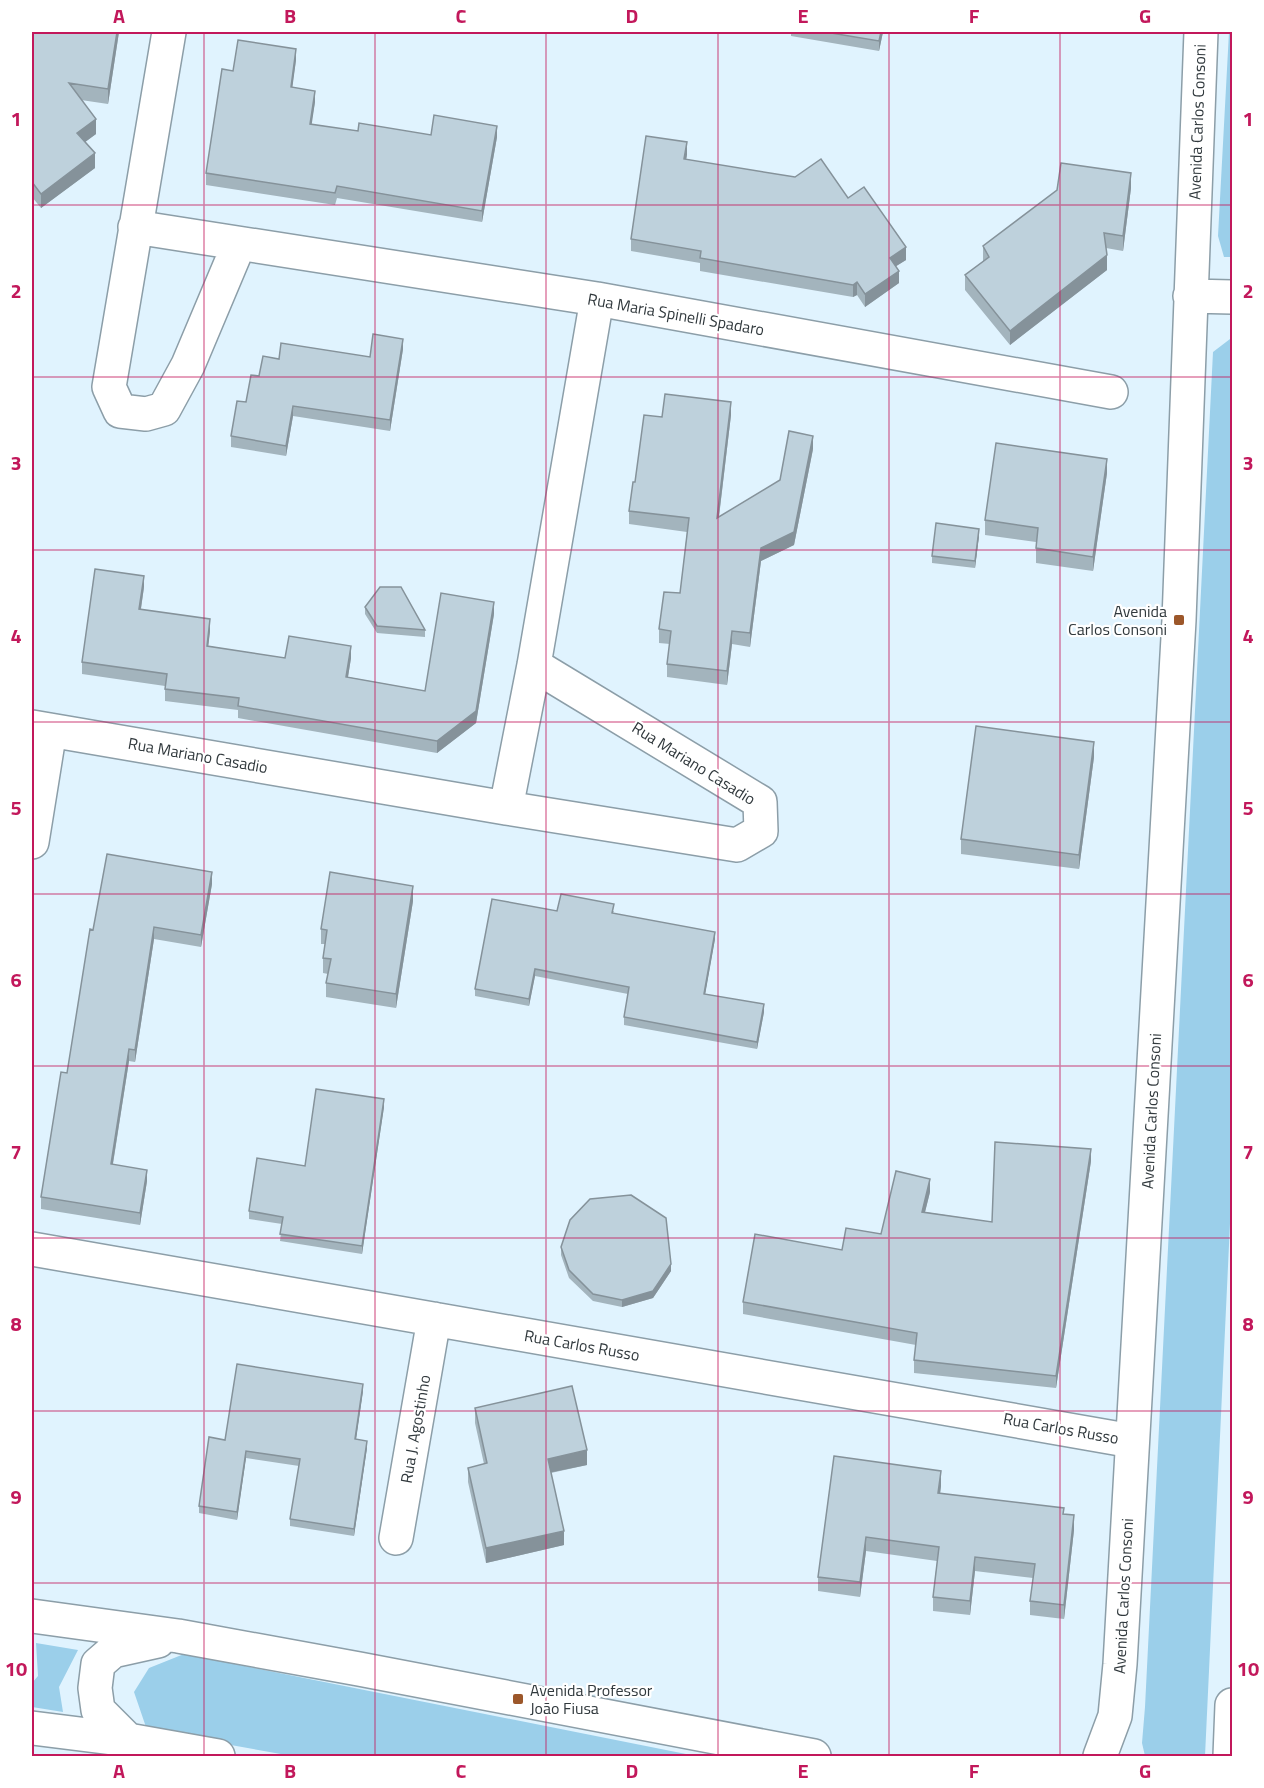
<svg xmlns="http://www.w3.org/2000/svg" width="1264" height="1788" font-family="'Titillium Web',sans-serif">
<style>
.green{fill:#9bcfea}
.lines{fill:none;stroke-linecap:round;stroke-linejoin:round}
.minor-casing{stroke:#8c9ea8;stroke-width:36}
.secondary-casing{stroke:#8c9ea8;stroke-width:36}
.minor{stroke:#fff;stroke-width:33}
.secondary{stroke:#fff;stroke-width:33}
.wall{fill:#a3b4bd}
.shaded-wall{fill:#85929a}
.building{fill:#bed1dc;stroke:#85929a;stroke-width:1.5}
.grid{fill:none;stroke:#c2185b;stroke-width:1.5;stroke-opacity:0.55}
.poi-dot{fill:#9c572a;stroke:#fff;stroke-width:2}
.labels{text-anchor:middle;stroke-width:4.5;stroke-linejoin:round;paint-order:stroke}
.street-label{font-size:16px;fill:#31393d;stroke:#fff}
.poi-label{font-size:16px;fill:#31393d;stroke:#fff;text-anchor:end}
.neatline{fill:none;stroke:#c2185b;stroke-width:2}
.grid-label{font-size:20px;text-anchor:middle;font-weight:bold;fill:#c2185b}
</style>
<rect width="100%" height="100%" fill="#e0f3fe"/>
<path class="green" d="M1229,32h3v225h-8l-6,-21z
M1230,339l2,1v841l-27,575h-60l-3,-13 3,-36 68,-1355z
M36,1643l42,7 -19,37 4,25 -31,-5v-24l6,-7z
M184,1654l512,102h-404l-145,-26 -13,-38 15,-24z"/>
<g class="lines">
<defs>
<path id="minor" d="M169,32l-60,355 11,24 26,3 18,-5 24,-44 51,-121
M135,227l462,72 514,93
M32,727l474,81 231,37 24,-14 -1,-29 -226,-137
M506,808l28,-143 63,-366
M32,842l18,-112
M32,1249l1100,192
M396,1538l38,-219"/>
<path id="secondary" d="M1190,296l42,1
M32,1616l146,20 181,33 455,87
M32,1728l96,12 90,16
M128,1740l-30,-30 -3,-22 3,-24 15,-13 45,-10
M1100,1756l15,-40 5,-52 59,-1044 22,-588
M1230,1756l2,-51"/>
</defs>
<use href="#minor" class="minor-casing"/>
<use href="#secondary" class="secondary-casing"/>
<use href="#minor" class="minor"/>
<use href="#secondary" class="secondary"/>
</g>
<path class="wall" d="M32,32h87l-11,72 -27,-4 15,34 -11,8 10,26 -54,40 -9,-11z
M791,32h92l-4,19 -88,-15z
M296,60l-4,27 23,15 -4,22 47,7 73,4 66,2 -15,85 -145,-24 -2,7 -129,-20v-12l27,-102z
M687,155l-1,4 162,39 58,62 -10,6 3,17 -34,24 -8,-12 -4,2 -153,-26v-8l-69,-12v-12z
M1131,188l-8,63 -17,-3 1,22 -97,75 -45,-55v-15l18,-13v-16z
M403,349l-13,82 -97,-15 -7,40 -55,-9v-11l28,-60 20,-17 91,-2z
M731,415l-12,102 61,-37 33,-31 -19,96 -33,16 -11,86 -18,-3 -5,41 -60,-8v-13l3,-20 -11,-1v-14l21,-36 7,-61 -58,-8v-13l6,-29 27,-65z
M1107,473l-14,98 -57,-8v-21l-51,-7v-15z
M979,536l-4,32 -43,-5v-7z
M144,587l-3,22 69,22 -2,15 77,12h66l-3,19 77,14 69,-77 -18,109 -39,30 -199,-35v-8l-73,-9v-15l-83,-12v-12z
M365,607l60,23v7l-48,-4 -12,-19z
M1094,757l-15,112 -118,-15v-15z
M212,884l-11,63 -47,-8 -19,123 -6,-1 -16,103 34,17 -7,44 -99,-16v-12l26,-124 26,-143z
M413,901l-17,107 -70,-11v-14l2,-9 -5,-1v-15l2,-14h-4v-15z
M557,911h57l-1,2 102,26 -10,55 59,18 -7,37 -133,-24v-8l4,-23 -93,-18 -6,30 -54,-10v-7z
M384,1107l-22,147 -82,-13 2,-17 -33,-5v-8l56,-45z
M1091,1161l-35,227 -142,-15v-13l2,-15 -173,-31v-12l99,-52 39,-16 49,-42 -5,20 67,10z
M561,1247l110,24 -18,27 -31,9 -29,-6 -24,-23 -8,-23z
M363,1391l-7,48 11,9 -13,88 -64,-10v-7l9,-53 -53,-8 -9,62 -38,-7v-7l26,-66z
M475,1408l112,57 -36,8 13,72 -78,18 -18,-81v-14l16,-4 -9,-41z
M834,1456l107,30 -1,8 124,20 10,16 -10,89 -34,-4v-14l3,-23 -58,-7 -5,44 -37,-4v-14l4,-36 -71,-10 -6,46 -42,-6v-14z"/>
<path class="shaded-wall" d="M117,32h2l-11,72v-15z
M881,32h2l-4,19v-10z
M296,49v11l-5,38v-11z
M315,91v11l-5,34v-12z
M96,119v15l-19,14v-15z
M497,126v11l-15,85v-11z
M687,142v13l-3,16v-12z
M95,153v15l-54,40v-14z
M1131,173v15l-8,63v-15z
M906,247v13l-16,10v-12z
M1107,255v15l-97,75v-14z
M899,271v12l-34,24v-13z
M857,282v13l-4,2v-12z
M403,339v10l-13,82v-11z
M731,402v13l-14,117v-14z
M293,406v10l-7,40v-10z
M813,436v13l-19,96 -33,16 -11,86v-14l11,-85z
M1107,459v14l-14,98v-14z
M979,529v7l-4,32v-7z
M144,576v11l-5,34v-12z
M494,602v12l-18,109 -39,30v-12z
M210,619v12l-3,27v-12z
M732,631v13l-5,41v-14z
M351,646v12l-5,31v-12z
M1094,742v15l-15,112v-14z
M212,872v12l-11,63v-12z
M413,886v15l-17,107v-14z
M154,927v12l-19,123v-12z
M715,932v7l-11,62v-7z
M535,969v7l-6,30v-7z
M764,1004v8l-7,37v-7z
M129,1049v12l-18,114v-11z
M384,1099v8l-22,147v-8z
M1091,1149v12l-35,227v-12z
M147,1170v11l-7,44v-12z
M930,1179v13l-8,32v-12z
M671,1264v7l-18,27 -31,9v-7z
M363,1384v7l-8,56v-8z
M367,1441v7l-13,88v-7z
M587,1450v15l-39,8v-14z
M246,1451v7l-9,62v-8z
M941,1471v15l-3,22v-15z
M1074,1515v15l-10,89v-14z
M564,1531v14l-78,18v-15z
M866,1537v14l-6,46v-15z
M975,1557v14l-5,44v-14z"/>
<path class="building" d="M32,32h85l-9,57 -39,-6 27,36 -19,14 18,20 -54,41 -9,-12z
M825,32h56l-2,9z
M238,40l58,9 -5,38 24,4 -5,33 48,7 1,-8 72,12 3,-20 63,11 -15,85 -145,-25 -2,7 -129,-20 16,-104 11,2z
M646,136l41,6 -3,17 111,18 26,-18 27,39 16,-11 42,60 -16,11 9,13 -34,23 -8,-12 -4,3 -153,-27 1,-7 -70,-12z
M1061,163l70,10 -8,63 -19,-3 3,22 -97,76 -45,-56 24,-18 -6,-11 74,-56z
M373,334l30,5 -13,81 -97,-14 -7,40 -55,-10 6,-35 9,1 5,-27 8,1 4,-20 16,3 2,-16 89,14z
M665,394l66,8 -14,116 63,-38 9,-49 24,5 -19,96 -33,16 -11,85 -18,-2 -5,40 -60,-7 4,-33 -12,-2 5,-37 16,1 9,-75 -60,-7 4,-29h2l9,-67 18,2z
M996,443l111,16 -14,98 -57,-9 2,-20 -53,-8z
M936,523l43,6 -4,32 -43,-5z
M95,569l49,7 -5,33 71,10 -3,27 78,12 4,-22 62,10 -5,31 79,14 16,-98 53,9 -18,109 -39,30 -199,-35 1,-8 -74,-9 2,-15 -85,-12z
M380,587h21l24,43 -48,-4 -12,-19z
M976,726l118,16 -15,113 -118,-16z
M107,854l105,18 -11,63 -47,-8 -19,123 -6,-1 -18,115 36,6 -7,43 -99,-16 20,-125 6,1 23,-144 3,1z
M330,872l83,14 -17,108 -70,-11 5,-24 -8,-1 4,-28 -6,-1z
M561,894l53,10 -2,9 103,19 -11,62 60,10 -7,38 -133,-25 5,-30 -94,-18 -6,30 -54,-10 17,-90 65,12z
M316,1089l68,10 -22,147 -82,-12 3,-17 -34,-6 8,-53 48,8z
M995,1142l96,7 -35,227 -142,-16 3,-27 -174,-31 12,-68 87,16 4,-22 35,6 15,-63 34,8 -8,33 70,10z
M631,1195l35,23 5,46 -18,27 -31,9 -29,-6 -24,-24 -8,-23 9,-27 20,-21z
M237,1364l126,20 -8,55 12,2 -13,88 -64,-10 10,-60 -54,-8 -9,61 -38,-6 10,-69 16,3z
M572,1386l15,64 -39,9 16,72 -78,17 -18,-80 19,-5 -12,-55z
M834,1456l107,15 -3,22 126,15 -1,6 11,1 -10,90 -34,-4 5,-37 -60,-7 -5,44 -37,-4 6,-50 -73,-10 -6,45 -42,-5z"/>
<path class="grid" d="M204,32v1724M375,32v1724M546,32v1724M718,32v1724M889,32v1724M1060,32v1724M32,205h1200M32,377h1200M32,550h1200M32,722h1200M32,894h1200M32,1066h1200M32,1238h1200M32,1411h1200M32,1583h1200"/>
<g class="poi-dot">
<rect x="1173" y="614" width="12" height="12" rx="3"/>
<rect x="512" y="1693" width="12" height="12" rx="3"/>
</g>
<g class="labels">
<g class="street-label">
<text transform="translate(1197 122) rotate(-88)" y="6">Avenida Carlos Consoni</text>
<text transform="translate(676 314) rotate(10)" y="6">Rua Maria Spinelli Spadaro</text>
<text transform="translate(198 755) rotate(10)" y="6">Rua Mariano Casadio</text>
<text transform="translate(694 763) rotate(32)" y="6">Rua Mariano Casadio</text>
<text transform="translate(1151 1111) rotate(-87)" y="6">Avenida Carlos Consoni</text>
<text transform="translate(582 1345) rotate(10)" y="6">Rua Carlos Russo</text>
<text transform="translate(1061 1428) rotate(10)" y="6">Rua Carlos Russo</text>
<text transform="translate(415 1429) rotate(-80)" y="6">Rua J. Agostinho</text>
<text transform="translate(1123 1596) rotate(-87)" y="6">Avenida Carlos Consoni</text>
</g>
<g class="poi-label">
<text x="1167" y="617">Avenida<tspan x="1167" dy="18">Carlos Consoni</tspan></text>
<text x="530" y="1696" text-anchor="start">Avenida Professor<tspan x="530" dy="18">João Fiusa</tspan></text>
</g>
</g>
<rect width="1264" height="1788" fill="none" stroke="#ffffff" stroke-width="66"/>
<rect x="33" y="33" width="1198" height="1722" class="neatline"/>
<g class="grid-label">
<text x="119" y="23">A</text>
<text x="290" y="23">B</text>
<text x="461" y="23">C</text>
<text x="632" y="23">D</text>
<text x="803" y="23">E</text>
<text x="974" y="23">F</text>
<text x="1145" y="23">G</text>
<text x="16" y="126">1</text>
<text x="1248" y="126">1</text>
<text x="16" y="298">2</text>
<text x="1248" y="298">2</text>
<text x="16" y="470">3</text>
<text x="1248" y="470">3</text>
<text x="16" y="643">4</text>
<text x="1248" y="643">4</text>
<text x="16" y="815">5</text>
<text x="1248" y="815">5</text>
<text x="16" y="987">6</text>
<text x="1248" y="987">6</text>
<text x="16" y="1159">7</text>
<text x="1248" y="1159">7</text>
<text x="16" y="1331">8</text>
<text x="1248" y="1331">8</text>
<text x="16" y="1504">9</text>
<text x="1248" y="1504">9</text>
<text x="16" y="1676">10</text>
<text x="1248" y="1676">10</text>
<text x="119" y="1778">A</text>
<text x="290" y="1778">B</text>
<text x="461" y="1778">C</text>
<text x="632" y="1778">D</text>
<text x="803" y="1778">E</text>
<text x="974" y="1778">F</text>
<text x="1145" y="1778">G</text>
</g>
</svg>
